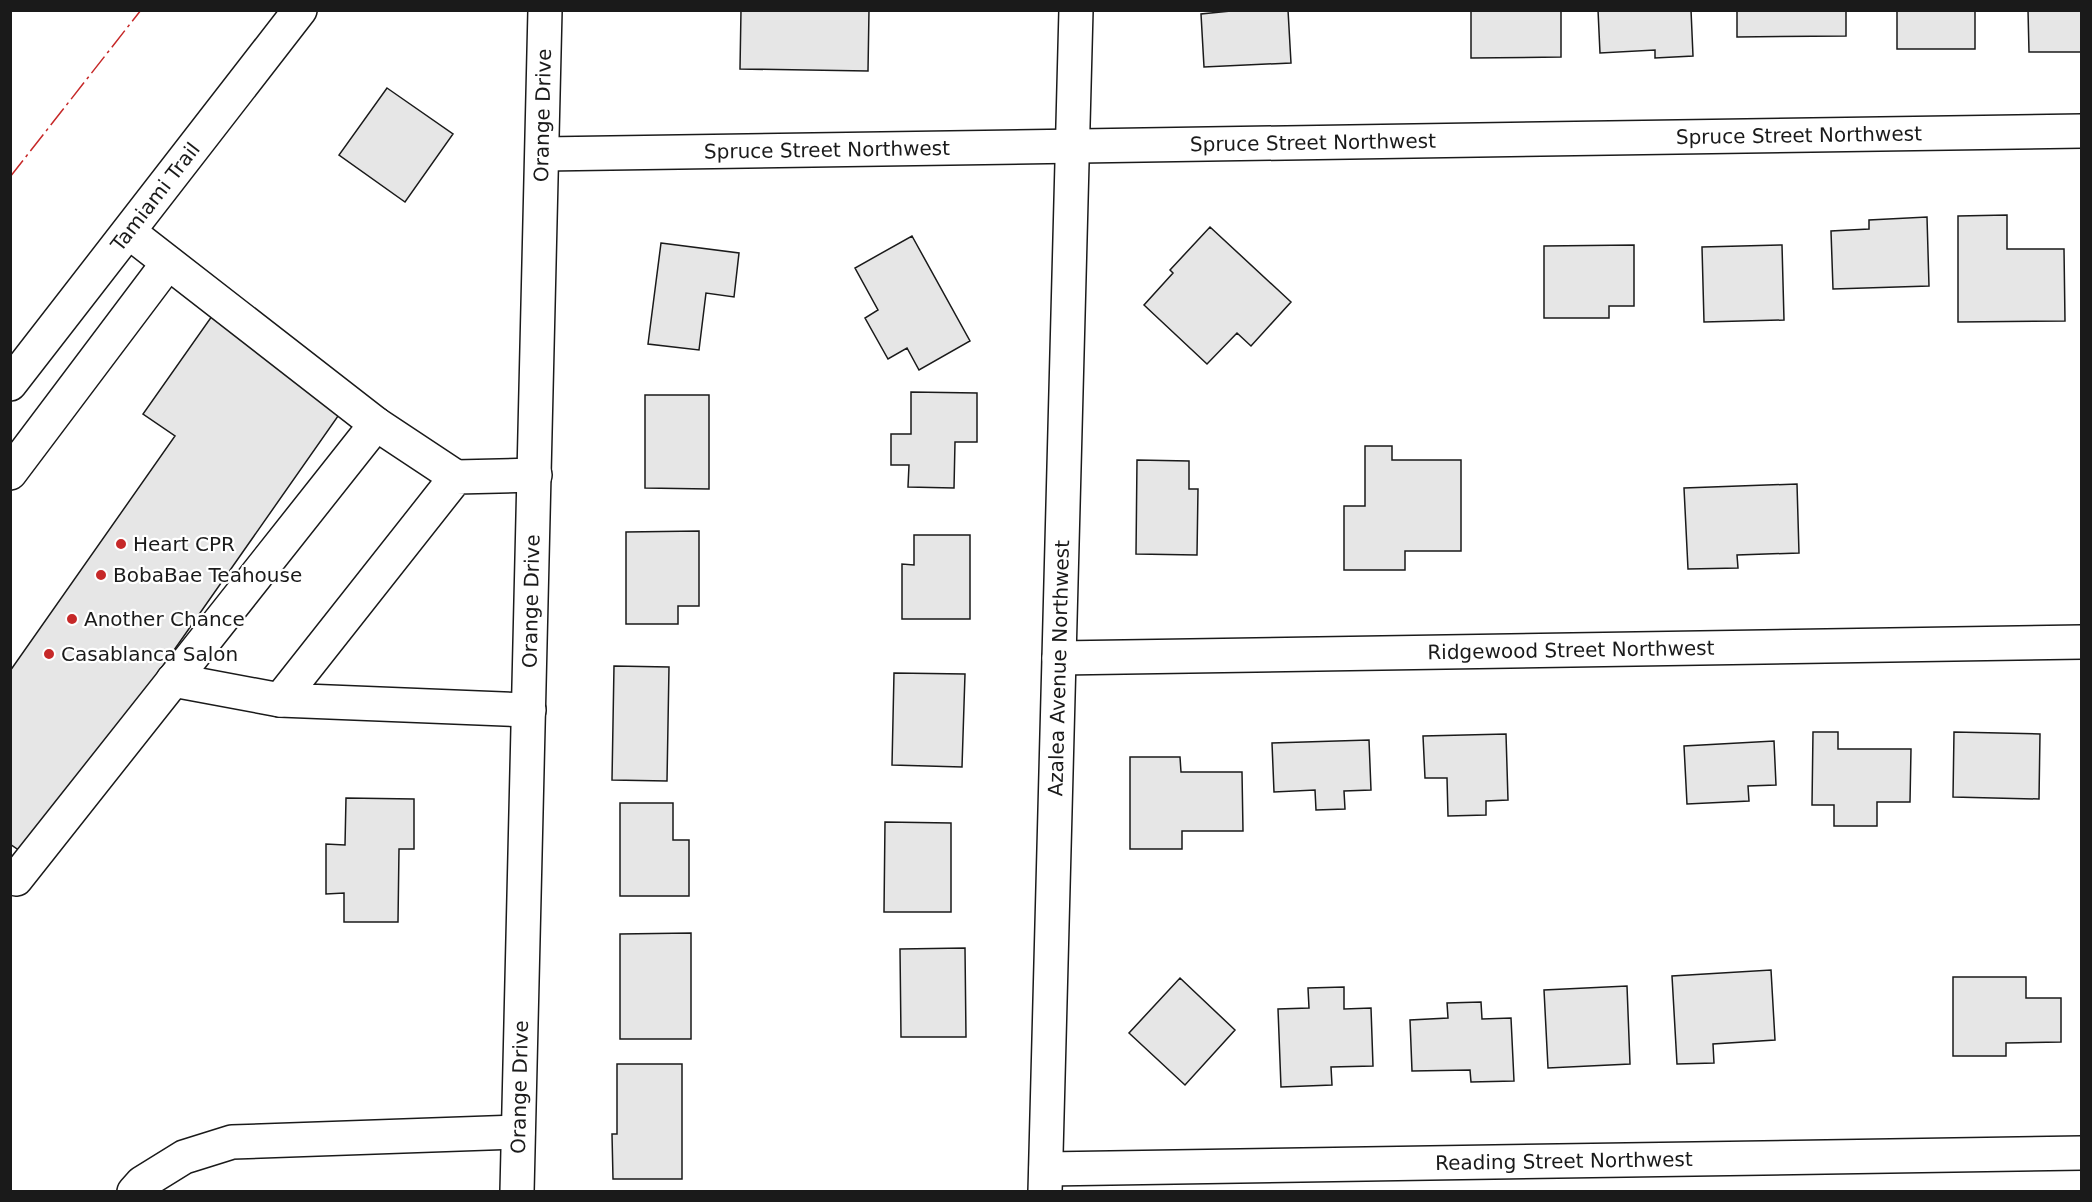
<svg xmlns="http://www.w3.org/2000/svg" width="2092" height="1202" font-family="'DejaVu Sans',sans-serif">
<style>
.building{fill:#e6e6e6;stroke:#1a1a1a;stroke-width:1.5}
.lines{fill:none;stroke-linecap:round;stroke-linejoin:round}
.minor-casing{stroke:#1a1a1a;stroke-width:36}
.minor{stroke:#fff;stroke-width:33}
.power{stroke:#c62828;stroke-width:1.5;stroke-dasharray:21 4.5 3 4.5;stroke-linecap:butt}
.poi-dot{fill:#c62828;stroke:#fff;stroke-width:2}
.labels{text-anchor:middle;stroke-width:4.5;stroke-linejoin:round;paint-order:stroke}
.street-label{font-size:20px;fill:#1a1a1a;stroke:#fff}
.poi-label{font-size:20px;fill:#1a1a1a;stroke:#fff;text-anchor:start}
</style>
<rect width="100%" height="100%" fill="#fff"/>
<path class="building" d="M741,10h128l-1,61 -128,-2z
M1241,10h47l3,53 -87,4 -3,-53z
M1471,10h90v47l-90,1z
M1598,10h93l2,46 -38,2v-8l-55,3z
M1737,10h109v26l-109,1z
M1897,10h78v39h-78z
M2028,10h54v42h-53z
M387,88l66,46 -48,68 -66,-47z
M2007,215v34h57l1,72 -107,1v-106z
M1927,217l2,69 -96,3 -2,-58 38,-2v-9z
M1210,227l81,75 -40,44 -14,-13 -30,31 -63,-59 29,-32 -3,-3z
M912,236l58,105 -51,29 -12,-22 -19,11 -23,-41 13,-8 -23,-42z
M661,243l78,10 -5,44 -28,-4 -7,57 -51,-6z
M1634,245v61h-25v12h-65v-72z
M1782,245l2,75 -80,2 -2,-75z
M212,316l131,93 -314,448 -19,-13v-173l165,-235 -32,-22z
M911,392l66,1v49h-22l-1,46 -46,-1 1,-22h-18v-31h20z
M645,395h64v94l-64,-1z
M1365,446h27v14h69v91h-56v19h-61v-64h21z
M1137,460l52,1v28h9l-1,66 -61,-1z
M1797,484l2,69 -62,2 1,13 -50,1 -4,-81z
M699,531v75h-21v18h-52v-92z
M914,535h56v84h-68v-55l12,1z
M614,666l55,1 -2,114 -55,-1z
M894,673l71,1 -3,93 -70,-2z
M1813,732h25v17h73l-1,53h-33v24h-43v-21h-22z
M1954,732l86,2 -1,65 -86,-2z
M1506,734l2,66 -22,1v14l-38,1 -1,-38h-22l-2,-42z
M1369,740l2,50 -27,1 1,18 -29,1 -1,-20 -41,2 -2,-49z
M1774,741l2,44 -28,1 1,15 -62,3 -3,-58z
M1130,757h50l1,15h61l1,59h-61v18h-52z
M346,798l68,1v50h-15l-1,73h-54v-29l-18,1v-50l19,1z
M620,803h53v37h16v56h-69z
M885,822l66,1v89h-67z
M691,933v106h-71v-105z
M965,948l1,89h-65l-1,-88z
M1771,970l4,70 -62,4 1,19 -37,1 -5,-88z
M1953,977h73v21h35v44l-55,1v13h-53z
M1180,978l55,52 -50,55 -56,-52z
M1627,986l3,78 -82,4 -4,-78z
M1344,987v22l27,-1 2,58 -42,1 1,18 -51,2 -3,-78 31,-1 -1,-20z
M1481,1002l1,17 29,-1 3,63 -43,1 -1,-12 -58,1 -2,-51 38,-2 -1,-15z
M617,1064h65v115h-69l-1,-45h5z"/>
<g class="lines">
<defs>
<g id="minor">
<path id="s1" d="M543,154l1539,-23"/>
<path id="s2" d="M10,384l290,-374"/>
<path d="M376,424l80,53"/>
<path d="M10,473l158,-210"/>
<path id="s3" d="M1059,658l1023,-16"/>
<path d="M173,680l107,20"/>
<path d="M529,710l-249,-10 176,-223 79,-2"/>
<path d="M10,875l6,4 360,-455 -247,-192"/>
<path id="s4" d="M1046,1169l1036,-16"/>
<path d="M134,1192l8,-9 42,-26 48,-15 286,-10"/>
<path id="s5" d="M517,1192l28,-1182"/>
<path id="s6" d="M1045,1192l31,-1182"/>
</g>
</defs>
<use href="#minor" class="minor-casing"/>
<use href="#minor" class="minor"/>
<path class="power" d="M10,177l131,-167"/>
</g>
<g class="poi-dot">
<circle cx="121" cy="544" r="6"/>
<circle cx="101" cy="575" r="6"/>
<circle cx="72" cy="619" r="6"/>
<circle cx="49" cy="654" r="6"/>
</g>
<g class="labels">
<g class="street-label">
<text dy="7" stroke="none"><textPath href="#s5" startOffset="1077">Orange Drive</textPath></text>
<text dy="7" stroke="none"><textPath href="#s1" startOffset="1256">Spruce Street Northwest</textPath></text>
<text dy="7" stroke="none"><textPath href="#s1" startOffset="770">Spruce Street Northwest</textPath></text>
<text dy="7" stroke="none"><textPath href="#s1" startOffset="284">Spruce Street Northwest</textPath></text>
<text dy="7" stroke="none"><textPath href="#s2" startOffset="237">Tamiami Trail</textPath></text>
<text dy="7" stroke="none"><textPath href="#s5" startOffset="591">Orange Drive</textPath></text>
<text dy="7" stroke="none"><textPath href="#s3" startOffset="512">Ridgewood Street Northwest</textPath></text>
<text dy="7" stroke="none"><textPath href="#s6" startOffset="524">Azalea Avenue Northwest</textPath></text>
<text dy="7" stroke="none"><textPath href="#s5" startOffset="105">Orange Drive</textPath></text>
<text dy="7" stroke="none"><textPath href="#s4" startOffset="518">Reading Street Northwest</textPath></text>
</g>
<g class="poi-label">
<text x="133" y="551">Heart CPR</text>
<text x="113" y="582">BobaBae Teahouse</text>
<text x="84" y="626">Another Chance</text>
<text x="61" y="661">Casablanca Salon</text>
</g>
</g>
<rect width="2092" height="1202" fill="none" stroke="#1a1a1a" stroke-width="24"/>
</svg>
